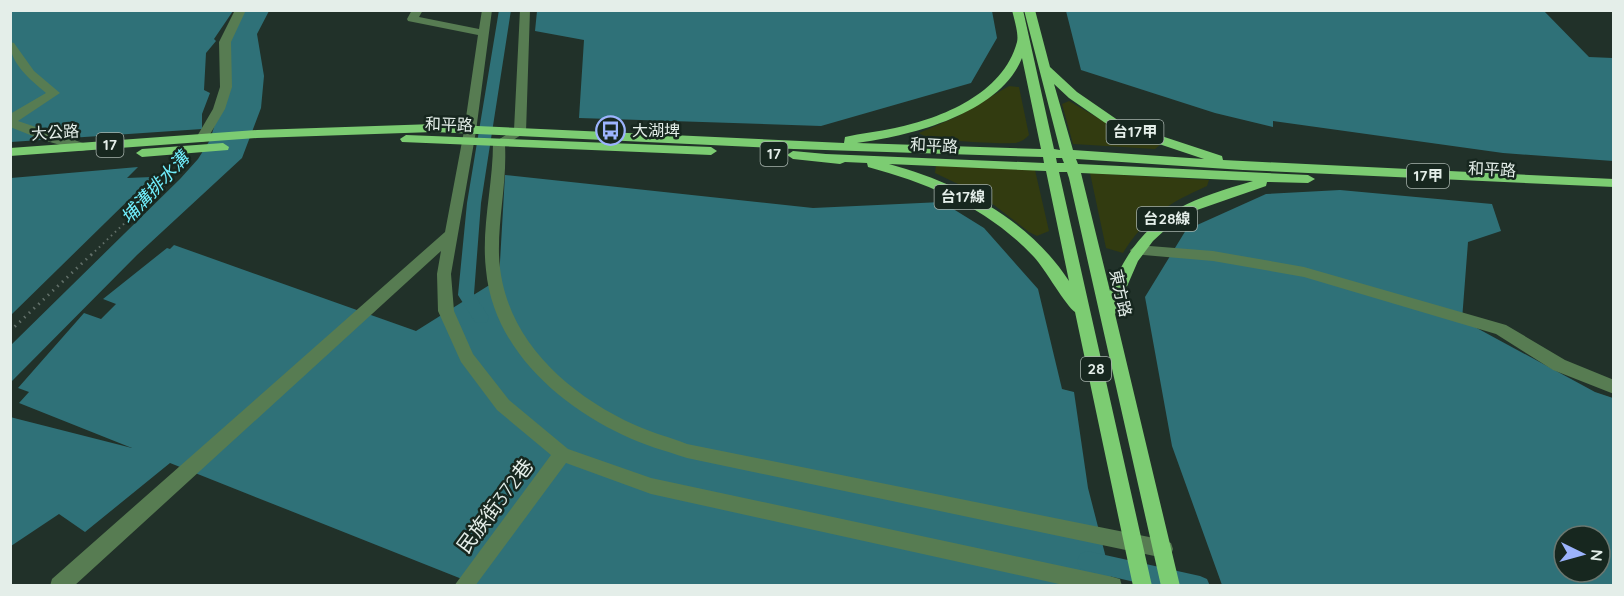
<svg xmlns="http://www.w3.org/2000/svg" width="1624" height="596" font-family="Quicksand,'Noto Sans TC',sans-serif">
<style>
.green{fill:#323b10}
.water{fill:#2f7178;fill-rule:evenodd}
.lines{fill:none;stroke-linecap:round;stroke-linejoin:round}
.canal{fill:#2f7178;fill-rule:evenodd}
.path-far1{stroke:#627069;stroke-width:2;stroke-dasharray:1.5 4;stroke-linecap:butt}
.path{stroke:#627069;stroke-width:3;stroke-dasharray:1.5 5;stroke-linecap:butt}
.minor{fill:#577c52;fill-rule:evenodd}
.major{fill:#7ccc72;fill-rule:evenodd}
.labels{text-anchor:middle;stroke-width:5;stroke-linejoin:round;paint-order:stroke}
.shield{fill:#17271f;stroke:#a6b2ac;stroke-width:1.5}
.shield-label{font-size:15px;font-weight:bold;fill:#e4eee9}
.street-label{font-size:16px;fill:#e4eee9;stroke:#17271f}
.poi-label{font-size:16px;fill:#e4eee9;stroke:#17271f;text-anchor:start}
.water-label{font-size:18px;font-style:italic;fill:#71effe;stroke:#17271f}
.near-street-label{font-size:20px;fill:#e4eee9;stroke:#17271f}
</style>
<rect width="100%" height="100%" fill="#213129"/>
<path class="green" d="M1009,86l10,1 10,48c-5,5 -9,8 -16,8 -15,1 -86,-2 -94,-10l37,-16z
M1069,101l41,24 50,20 -5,4 -82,-5 -11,-40z
M936,165l99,5 14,61 -12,5 -8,-4 -48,-37 -46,-22z
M1090,173l119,7 -2,6c-38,17 -62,31 -84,67l-17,-5z"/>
<path class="water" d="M11,11h222l-19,28 2,2 -10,12 -2,37 6,3 -8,21v15l-191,13z
M244,11h25l-12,23 7,42 -3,32 -19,50 -105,97 -126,127v-37l169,-166 18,-20 12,-19 16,-52 3,-49z
M537,11h455l5,27 -26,45 -150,43 -242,-8 5,-78 -49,-9z
M1066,11h478l45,46 24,1v103l-110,-8 -230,-32v6l-58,-14 -134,-43z
M138,167l-11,11 25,-1 -141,138v-137z
M505,175l308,33 129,-6 42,26 54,61 24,100 12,3 14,96 25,97h-636l-307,-122 -85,69 -26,-18 -48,32 -1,-129 122,31 -113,-45 10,-11 -11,-4 66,-75 17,6 15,-15 -13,-5 64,-51 3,1 4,-4 242,86 83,-52z
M1340,190l152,14 9,27 -33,11 -6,78 133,72 18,6v187h-391l-50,-139 -27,-149 41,-67 80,-36zM1564,536h36v36h-36z"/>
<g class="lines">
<path class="canal" d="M499,10h12l-30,193 -7,91 15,23 -2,5 -6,1 -6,-1 -17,-27 9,-92z
M1087,551l113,25 7,3 3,7h-58l-65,-15 -7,-3 -3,-7 3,-7z"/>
<path class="path-far1" d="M91,255l76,-72 19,-22"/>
<path class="path" d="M10,331l83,-78"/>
<path class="minor" d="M235,10h11l-15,32 1,45 -7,22 -19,32 -4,1 -4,-1 -2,-3 17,-29 7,-22 -1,-45z
M412,10h11l-4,7 60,12 3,-19h10l-16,121 -25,143 3,37 19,43 36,46 59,49 83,29 462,99 7,2 2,7h-54l-417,-92 -85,-31 -91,123h-21l97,-131 -54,-45 -36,-48 -23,-51 -1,-37 4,-23 -367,335h-24l2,-7 393,-347 19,-101 14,-96 -70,-14 -1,-2z
M520,10h10l-4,122 -21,13c2,37 -7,73 -6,110 3,81 66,138 136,170 17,8 35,12 52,19l477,96 7,3 2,6 -2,6 -7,3 -477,-100c-21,-7 -44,-13 -64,-23 -66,-31 -130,-88 -137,-165 -5,-42 7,-84 7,-127l21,-13z
M10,42l4,1 20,28 26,22 -42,28 68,23 1,3 -1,3 -5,1 -38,-11 -33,-13v-13l36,-21c-16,-14 -36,-29 -36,-51z
M1137,245l76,6 91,16 202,58 59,35 49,20v14l-61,-24 -57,-36 -192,-57 -91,-16 -81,-7 -2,-4z"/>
<path class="major" d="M1012,10h11l31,139 6,1 -36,-140h11l15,57 27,25 45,31 100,33 1,4 391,19v8l-371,-17 -167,-11 2,5 230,11 7,4 -7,4 -41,-1 -1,4 -69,24 -31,19 -13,12 -15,20 -23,53 65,272h-19l-92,-408 -2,-6h-8l93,414h-19l-58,-274c-9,-6 -30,-43 -41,-55 -45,-48 -103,-73 -166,-90l-1,-4 -22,-1 -5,2 -47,-5 -6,-4 6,-4 33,3 218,9 -1,-6 -249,-8 -360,-17 -177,6 -247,18v-8l247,-18 177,-6 410,19 1,-6c16,-4 33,-5 50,-9 47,-10 108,-34 122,-86 2,-8 -3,-23 -5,-32zM1022,58l19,91 -184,-6c53,-7 143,-29 165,-85zM1054,84l15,14 45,31 90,30 -131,-9zM1056,158h6l2,5h-7zM889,164l157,7 23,110c-41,-63 -111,-98 -180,-117zM1081,173l172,8c-72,21 -113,36 -143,110z
M406,135l305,12 6,4 -6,4 -309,-13 -2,-3z
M223,143l6,4 -1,3 -86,7 -6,-4 6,-4z"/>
</g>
<defs>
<symbol id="bus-ring" viewBox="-11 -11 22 22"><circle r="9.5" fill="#17271f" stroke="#9cb4fd" stroke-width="1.5"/><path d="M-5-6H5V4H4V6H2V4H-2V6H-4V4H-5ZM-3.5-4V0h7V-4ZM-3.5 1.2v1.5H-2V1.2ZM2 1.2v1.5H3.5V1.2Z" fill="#9cb4fd"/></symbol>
</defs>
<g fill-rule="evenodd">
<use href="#bus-ring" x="594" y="114" width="33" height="33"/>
</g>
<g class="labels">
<g class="shield">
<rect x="1106.5" y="120" width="57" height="24" rx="4.5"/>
<rect x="96.5" y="133" width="27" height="24" rx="4.5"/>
<rect x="760.5" y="142" width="27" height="24" rx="4.5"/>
<rect x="1407" y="164" width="42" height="24" rx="4.5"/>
<rect x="934.5" y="185" width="57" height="24" rx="4.5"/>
<rect x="1137" y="207" width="60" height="24" rx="4.5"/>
<rect x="1081" y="357" width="30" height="24" rx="4.5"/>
</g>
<g class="shield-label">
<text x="1135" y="137">台17甲</text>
<text x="110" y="150">17</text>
<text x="774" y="159">17</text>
<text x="1428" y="181">17甲</text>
<text x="963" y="202">台17線</text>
<text x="1167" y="224">台28線</text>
<text x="1096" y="374">28</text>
</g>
<g class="street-label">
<text transform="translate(449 124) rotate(2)" y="6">和平路</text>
<text transform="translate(55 132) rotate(-4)" y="6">大公路</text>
<text transform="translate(934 145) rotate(3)" y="6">和平路</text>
<text transform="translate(1492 169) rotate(3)" y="6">和平路</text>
<text transform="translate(1121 293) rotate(77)" y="6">東方路</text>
</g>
<g class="poi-label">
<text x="632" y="136">大湖埤</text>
</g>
<g class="water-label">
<text transform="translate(155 188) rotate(-47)" y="6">埔溝排水溝</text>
</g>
<g class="near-street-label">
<text transform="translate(495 506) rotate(-53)" y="7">民族街372巷</text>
</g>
</g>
<rect width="1624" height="596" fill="none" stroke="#e4eee9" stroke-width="24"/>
<g transform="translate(1582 554) rotate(95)"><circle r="28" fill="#17271f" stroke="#697770" stroke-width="1.5"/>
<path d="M0-4.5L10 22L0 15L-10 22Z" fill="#9cb4fd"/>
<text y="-9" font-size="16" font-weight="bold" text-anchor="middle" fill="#e4eee9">N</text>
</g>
</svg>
